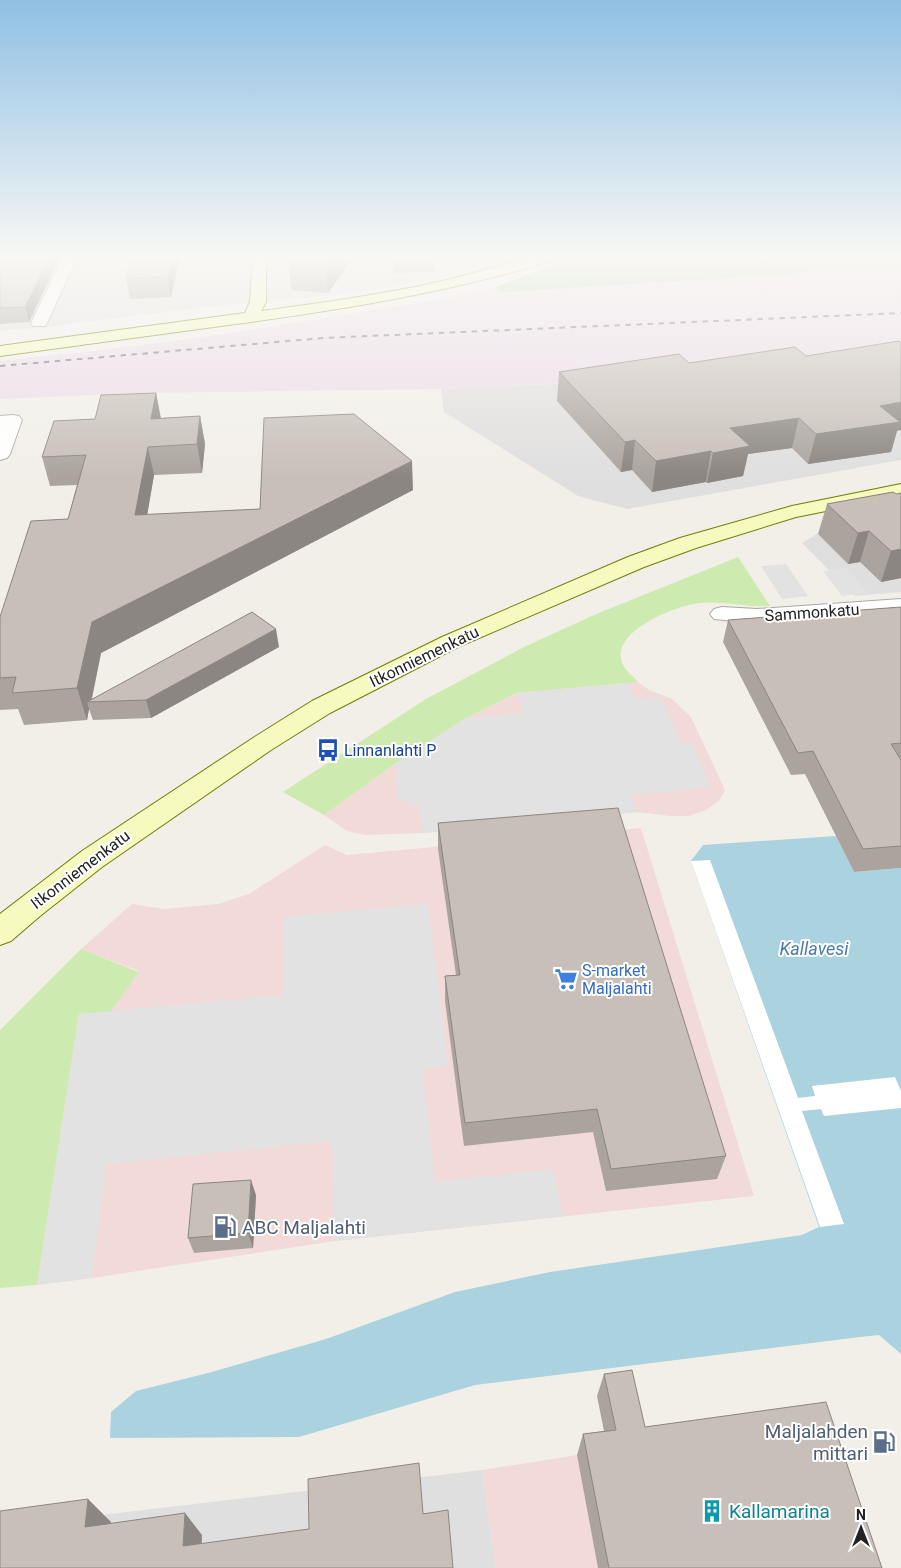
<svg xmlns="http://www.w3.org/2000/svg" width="901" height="1568" font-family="Roboto,sans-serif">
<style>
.residential{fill:#e0dfdf}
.commercial{fill:#f2dad9}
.industrial{fill:#ebdbe8}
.grass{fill:#cdebb0}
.forest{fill:#add19e}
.parking{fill:#e2e2e2}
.water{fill:#aad3df}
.pier{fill:#fff}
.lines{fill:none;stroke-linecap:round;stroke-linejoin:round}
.street-casing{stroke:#a9a9a9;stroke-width:2}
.secondary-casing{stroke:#707d05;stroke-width:2}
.street{fill:#fff;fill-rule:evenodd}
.secondary{fill:#f7fabf;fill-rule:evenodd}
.rail{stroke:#707070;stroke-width:2;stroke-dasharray:5.5 5.5;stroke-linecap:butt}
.wall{fill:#aba49e}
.shaded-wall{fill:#8b8681}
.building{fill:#c7bfb8;stroke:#8b8681}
.labels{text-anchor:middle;stroke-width:4;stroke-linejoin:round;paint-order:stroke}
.street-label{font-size:16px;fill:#222;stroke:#fff}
.transit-label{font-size:16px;fill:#164399;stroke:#fff;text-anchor:start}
.shop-label{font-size:16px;fill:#366cbe;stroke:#fff;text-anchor:start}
.water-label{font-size:18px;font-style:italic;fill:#4a7aab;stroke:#fff}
.near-service-label{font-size:19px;fill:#4e5e75;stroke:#fff;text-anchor:start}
.near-culture-label{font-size:19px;fill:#0d838f;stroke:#fff;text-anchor:start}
</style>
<rect width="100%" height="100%" fill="#f2efe9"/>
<path class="residential" d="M0,257h527l-50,13 -107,21 -166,16 -157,20 -47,4z
M901,368v92l-274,49 -49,-13 -134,-84 -3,-23z
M901,513v79l-46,4 -53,-53 26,-16z
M482,1470l14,98h-496v-41z"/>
<path class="commercial" d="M638,682l11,8 23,9 19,18 34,73 -6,11 -13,9 -17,6h-19l-33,-4 -214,21 -57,2 -19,-4 -23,-16 72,-52 70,-45 52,-25z
M641,828l113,368 -419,45 -243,37 -55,7 42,-271 60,-43 -58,-22 51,-45 33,5 53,-5 31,-10 76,-49 22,10z
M577,1455l278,113h-359l-14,-98z"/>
<path class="industrial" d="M808,257h93v109l-460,23 -306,4 -135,6v-38l92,-10 96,-12 250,-39 57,-13 7,5 306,-19z"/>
<path class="grass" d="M738,557l32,49c-26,2 -50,-7 -76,-2 -23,4 -86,29 -71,61 3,6 11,12 15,17l-121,11 -51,25 -70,45 -72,52 -41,-23 143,-93 98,-52 70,-32z
M81,949l58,23 -29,40 -31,2 -42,271 -37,3v-258z"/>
<path class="forest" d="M577,257h231v16l-306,19 -7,-5z"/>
<path class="parking" d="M786,564l22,32 -26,3 -21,-33z
M848,568l19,25 -25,3 -19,-25z
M629,683l6,16 26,-2 20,46h11l19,44 -80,8 6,17 -214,21 -4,-26 -8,-5 -13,-2 -2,-37 70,-45 57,-5 -5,-20z
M428,904l20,162 -25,3 12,113 119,-13 9,47 -228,25 -3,-100 -226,23 -14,114 -55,7 42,-271 205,-19v-78z"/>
<path class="water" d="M836,836l18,36 47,-4v486l-22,-19 -19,2 -385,48 -176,52 -189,1 1,-26 25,-21 72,-18 118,-34 129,-47 95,-20 252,-37 17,-8 -128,-366 12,-16z"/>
<path class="pier" d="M710,860l88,238 17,-2 -3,-10 83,-9 6,14v17l-77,8 -3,-7 -19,2 42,113 -24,3 -129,-366z"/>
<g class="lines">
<defs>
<path id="street" d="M63,257h14l-30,66 -2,3h-12l-2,-3z
M13,415l6,1 3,4 -12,34 -3,4 -7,2v-44z
M901,599v14l-144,10 -43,-4 -4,-5 4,-5 8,-2 35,2z"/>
<path id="secondary" d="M253,257h12l1,2v43l-5,9c59,-8 118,-16 177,-29 38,-8 79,-25 118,-25l-2,3c-109,34 -220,51 -333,66 -74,10 -147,20 -221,30v-10l245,-33 5,-11z
M901,484v12l-105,21 -100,31 -52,19 -186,80 -128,66 -59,37 -169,117 -62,49 -29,25 -11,4v-31l82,-63 171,-113 59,-37 130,-64 186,-80 52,-19 112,-32z"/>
</defs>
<use href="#street" class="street-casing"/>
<use href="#secondary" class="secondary-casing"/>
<use href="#street" class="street"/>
<use href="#secondary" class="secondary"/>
<path class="rail" d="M0,366l323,-28 578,-25"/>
</g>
<path class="wall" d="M0,257h60l-31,65 -29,2z
M132,257h48l-9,40 -41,2 -4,-21z
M290,257h64l-26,36 -37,-3 -3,-30z
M393,257h42v15l-42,1z
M689,363l208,68 -6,21 -83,12 -16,-16 -44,6 -5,22 -36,7 -1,-1 -54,10 -20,-22 -11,2 -64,-71 2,-29z
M156,393l5,25 39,-2 5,28 -3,29 -48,2 -7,40 113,-6 153,-19 -312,163 -9,46 187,-52 -128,71 -58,2 -4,-11 -2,11 -63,5 -6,-16 -18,1v-93l68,-98 9,-34 -27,1 -8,-29 53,-38z
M893,492l8,86 -20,4 -21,-20 -12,2 -30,-30 9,-30z
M901,607v261l-47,4 -49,-98 -14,1 -68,-133 5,-22z
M438,823l288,333 -9,23 -111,12 -13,-59 -129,14 -19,-145v-25l11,-1 -18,-126z
M256,1195l-3,53 -59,5 -6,-15z
M604,1374l41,53 237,141h-284l-21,-113 6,-21 21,-3 -7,-35z"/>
<path class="shaded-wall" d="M50,257h10l-31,65 -4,-15z
M172,257h8l-9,40 -3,-20z
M330,257h24l-26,36 -2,-31z
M156,393l5,28 -5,26 -5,-28z
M901,402v28l-4,1 -6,21 -83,12 8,-30 64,-28z
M200,416l5,28 -3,29 -5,-29z
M799,418l-7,30 -44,6 -5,22 -36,7 6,-30 17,-25z
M635,440l-3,30 -11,2 4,-30z
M148,447l6,28 -12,70 -7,-30z
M711,451l-5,31 -54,10 4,-31z
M412,461l1,29 -312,163 -10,48 -4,1 2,7 -2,11 -10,-32 15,-66z
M869,531l-9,31 -12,2 10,-31z
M901,549v29l-20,4 10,-31z
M276,629l3,18 -128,71 -5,-18z
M251,1180l5,15 -3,53 -5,-15z
M88,1499l23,23 -2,26 -24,-21z
M185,1513l17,22 -1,32 -18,-21z"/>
<path class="building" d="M0,257h50l-25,50 -25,1z
M132,257h40l-4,20 -42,1z
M290,257h40l-4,5 -38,-2z
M899,341l2,2v59l-21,4 20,16 -84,12 -17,-16 -69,10 20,18 -37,7 -2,-2 -55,10 -21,-21 -10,2 -66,-70 120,-18 10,9 106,-16 11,9z
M156,393l-5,26 49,-3 -3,28 -49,3 -13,68 125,-6 4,-91 90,-4 58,47 -320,161 -15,66 -65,5 4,-16 -16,1v-61l31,-96 37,-2 18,-64 -44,2 12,-36 41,-2 6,-24z
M893,492l3,2 5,-1v56l-10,2 -22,-20 -11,2 -31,-29z
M901,607v136l-10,1 10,16v86l-38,3 -50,-98 -15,2 -70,-133z
M252,612l24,17 -130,71 -59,2z
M618,808l108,348 -115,13 -14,-60 -132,14 -20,-147 15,-1 -22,-152z
M251,1180l-3,53 -60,5 5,-54z
M632,1370l13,57 181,-25 56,166h-273l-26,-134 33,-4 -12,-56z
M419,1463l4,51 25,-4 5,58h-453v-57l88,-12 -3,28 100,-14 -2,33 126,-17 -1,-50z"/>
<linearGradient id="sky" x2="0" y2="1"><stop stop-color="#8fc0e4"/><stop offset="0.54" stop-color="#f9f8f5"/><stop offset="1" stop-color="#f9f8f5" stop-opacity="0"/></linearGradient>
<rect width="901" height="477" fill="url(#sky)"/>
<defs>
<symbol id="bus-bare" viewBox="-9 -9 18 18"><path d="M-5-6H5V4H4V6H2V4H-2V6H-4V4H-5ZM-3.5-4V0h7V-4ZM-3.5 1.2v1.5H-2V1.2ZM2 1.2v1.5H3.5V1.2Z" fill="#1a4fb4" stroke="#fff" stroke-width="2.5" paint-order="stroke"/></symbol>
<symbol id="supermarket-bare" viewBox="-9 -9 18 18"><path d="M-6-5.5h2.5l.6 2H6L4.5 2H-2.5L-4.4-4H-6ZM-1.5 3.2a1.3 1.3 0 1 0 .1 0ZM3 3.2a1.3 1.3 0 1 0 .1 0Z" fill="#3f7fe0" stroke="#fff" stroke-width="2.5" paint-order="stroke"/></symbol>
<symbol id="fuel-bare" viewBox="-9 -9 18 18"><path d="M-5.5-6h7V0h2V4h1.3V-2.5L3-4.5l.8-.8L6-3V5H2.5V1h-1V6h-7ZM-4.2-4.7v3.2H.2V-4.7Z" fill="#5c6f8a" stroke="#fff" stroke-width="2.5" paint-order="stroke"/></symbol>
<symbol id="building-bare" viewBox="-9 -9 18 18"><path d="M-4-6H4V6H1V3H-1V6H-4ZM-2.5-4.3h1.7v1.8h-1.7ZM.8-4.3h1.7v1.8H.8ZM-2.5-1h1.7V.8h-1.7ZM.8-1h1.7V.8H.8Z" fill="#0f9aa8" stroke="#fff" stroke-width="2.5" paint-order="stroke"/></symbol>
</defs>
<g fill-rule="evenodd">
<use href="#bus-bare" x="312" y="734" width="32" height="32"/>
<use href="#supermarket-bare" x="550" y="963" width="32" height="32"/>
<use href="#fuel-bare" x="209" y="1211" width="32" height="32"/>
<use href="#fuel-bare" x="868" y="1426" width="32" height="32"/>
<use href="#building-bare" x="696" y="1495" width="32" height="32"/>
</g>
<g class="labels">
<g class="street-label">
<text transform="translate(812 612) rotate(-4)" y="6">Sammonkatu</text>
<text transform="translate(424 656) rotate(-26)" y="6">Itkonniemenkatu</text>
<text transform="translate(80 869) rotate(-37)" y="6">Itkonniemenkatu</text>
</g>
<g class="transit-label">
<text x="344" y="756">Linnanlahti P</text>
</g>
<g class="shop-label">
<text x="582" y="976">S-market<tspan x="582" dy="18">Maljalahti</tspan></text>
</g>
<g class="water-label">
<text x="814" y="955">Kallavesi</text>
</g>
<g class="near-service-label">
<text x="242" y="1234">ABC Maljalahti</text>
<text x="868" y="1438" text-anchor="end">Maljalahden<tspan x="868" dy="22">mittari</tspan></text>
</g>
<g class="near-culture-label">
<text x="729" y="1518">Kallamarina</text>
</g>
</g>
<g transform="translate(861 1528)" stroke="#ffffff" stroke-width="4" paint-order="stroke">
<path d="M0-4L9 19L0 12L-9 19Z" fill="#222222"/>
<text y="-8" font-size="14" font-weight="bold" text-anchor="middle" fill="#222222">N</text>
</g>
</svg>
